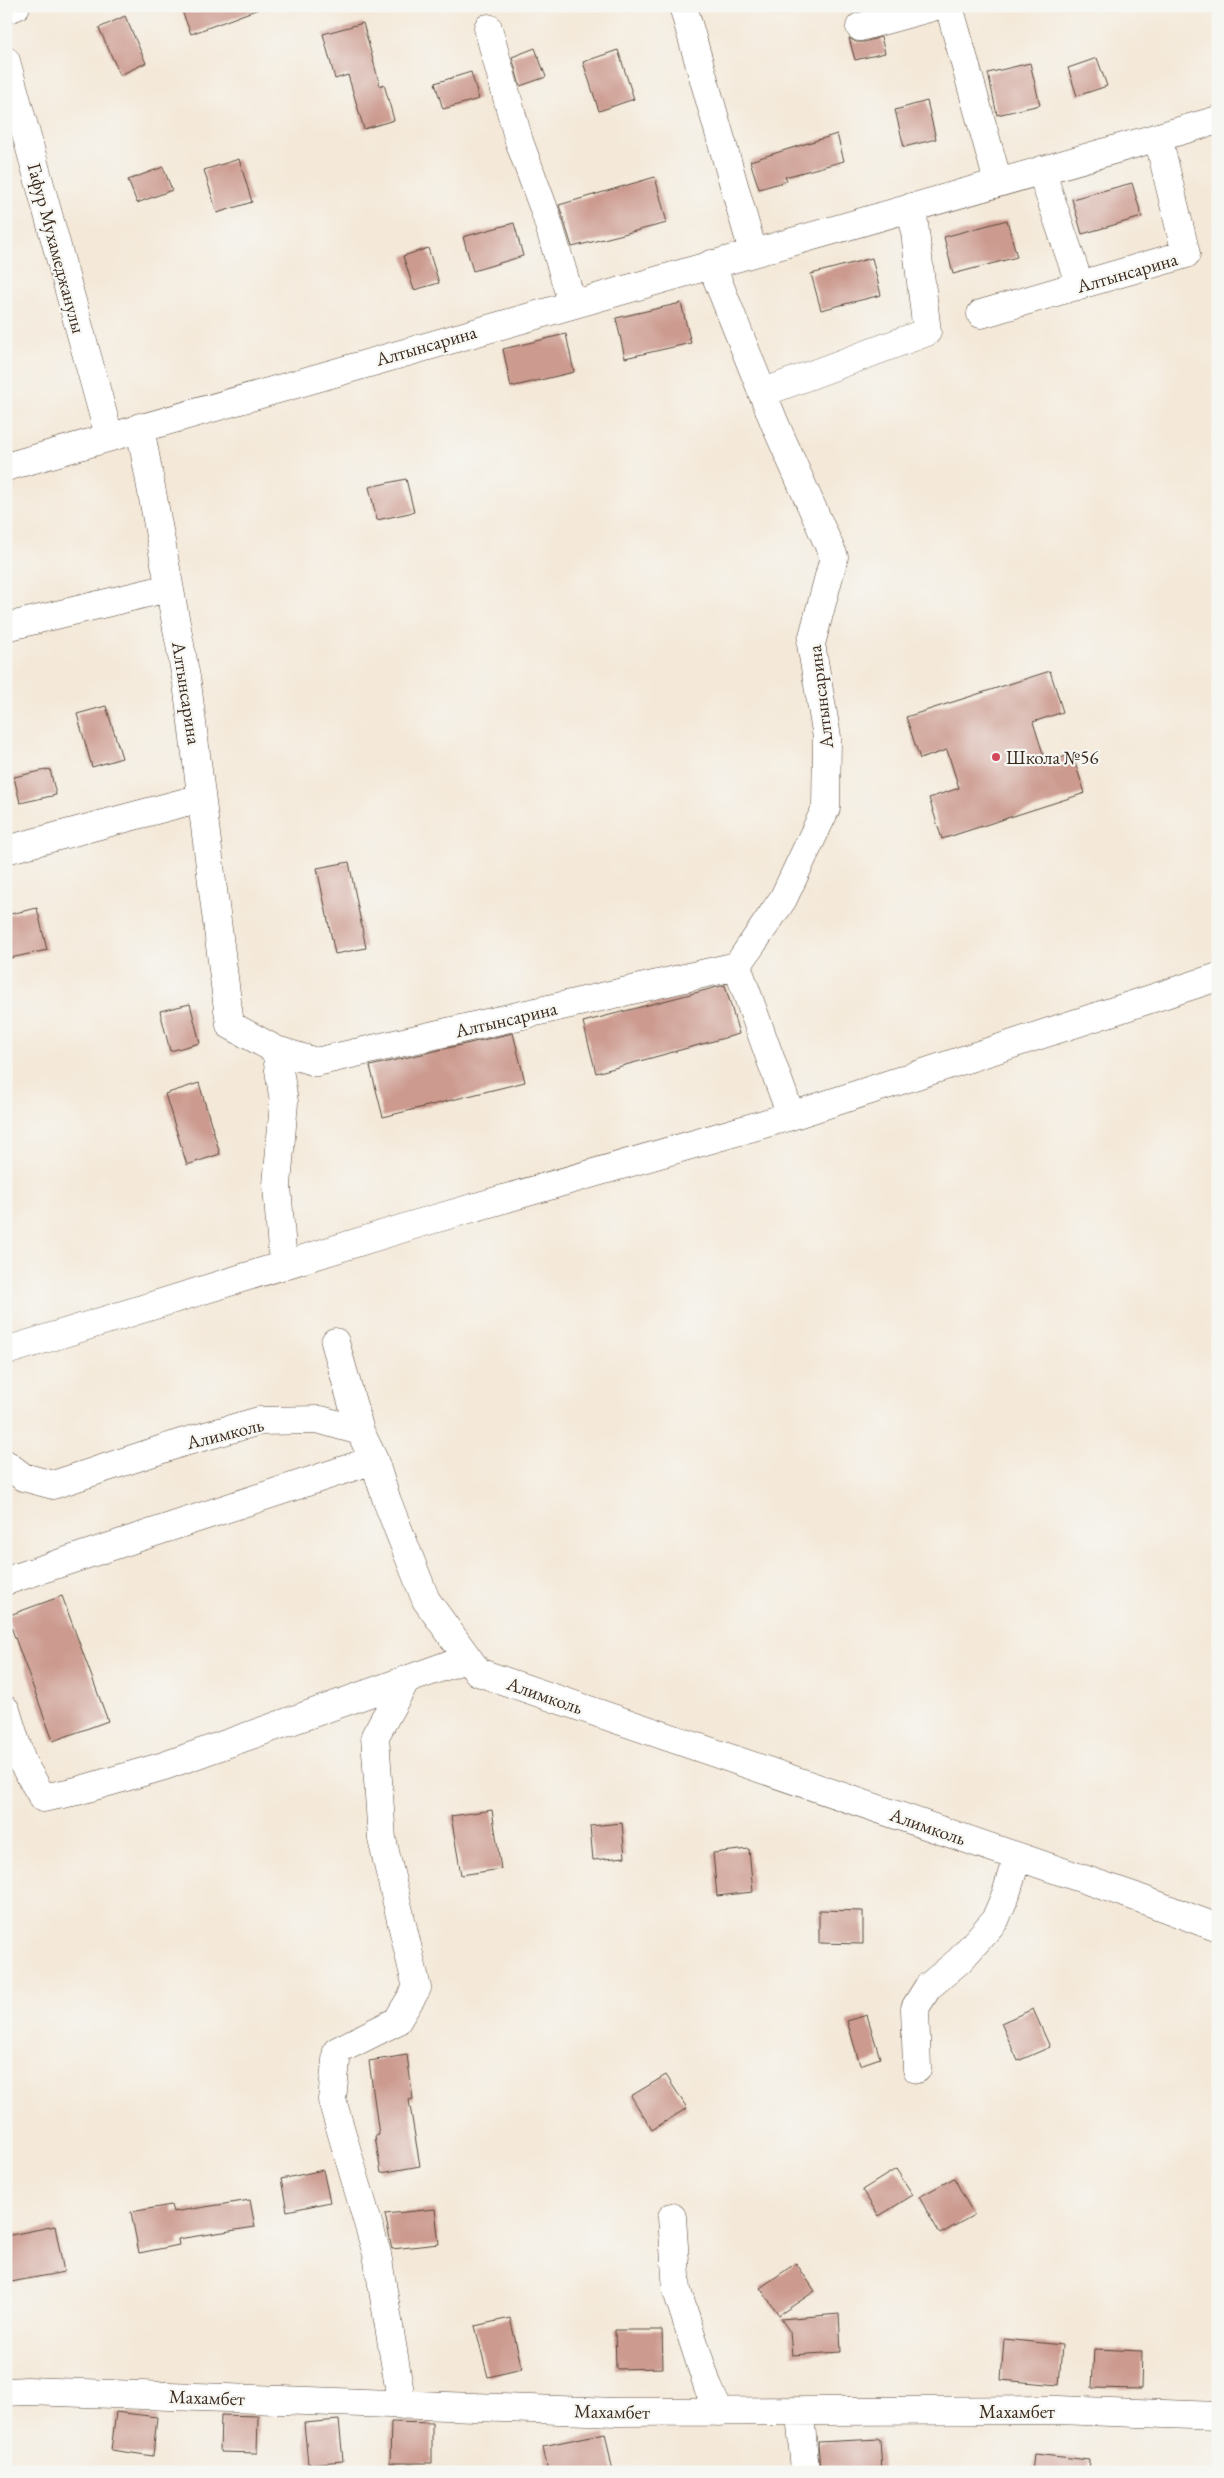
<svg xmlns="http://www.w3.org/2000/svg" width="1224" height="2478" font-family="'EB Garamond',serif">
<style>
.building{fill:#cc9a8e}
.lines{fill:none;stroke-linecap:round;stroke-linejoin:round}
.minor-casing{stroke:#57473a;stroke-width:29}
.major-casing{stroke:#57473a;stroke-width:29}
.minor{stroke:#fff;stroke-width:28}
.major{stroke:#fff;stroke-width:28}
.poi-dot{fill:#d1495b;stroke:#f6f6f2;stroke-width:2}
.labels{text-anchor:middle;stroke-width:4.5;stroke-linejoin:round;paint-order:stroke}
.street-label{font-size:19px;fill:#3b2a1e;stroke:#f6f6f2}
.poi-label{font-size:19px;fill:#3b2a1e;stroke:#f6f6f2;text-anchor:start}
</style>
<rect width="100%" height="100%" fill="#f6f6f2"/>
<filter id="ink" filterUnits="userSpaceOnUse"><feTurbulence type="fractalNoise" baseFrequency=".02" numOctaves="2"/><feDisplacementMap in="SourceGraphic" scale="10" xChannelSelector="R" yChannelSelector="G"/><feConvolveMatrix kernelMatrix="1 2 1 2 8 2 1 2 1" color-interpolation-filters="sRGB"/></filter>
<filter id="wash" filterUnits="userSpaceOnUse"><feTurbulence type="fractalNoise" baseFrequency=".0096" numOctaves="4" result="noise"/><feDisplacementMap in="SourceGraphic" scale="20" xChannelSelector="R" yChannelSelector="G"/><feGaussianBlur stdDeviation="1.12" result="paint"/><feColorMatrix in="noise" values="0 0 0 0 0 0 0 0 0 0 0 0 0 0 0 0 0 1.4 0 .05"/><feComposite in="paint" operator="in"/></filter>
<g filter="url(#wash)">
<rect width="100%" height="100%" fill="#f4e9d9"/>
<g id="blocks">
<path class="building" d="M180,6h80l1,2 -70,26z
M125,16l21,47 -26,12 -21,-47z
M363,23l17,63 4,-2 10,36 -30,9 -16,-54 -13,4 -12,-45z
M881,37l4,16 -30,7 -6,-22 7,4h8z
M535,48l11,29 -26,9 -8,-29z
M618,50l16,49 -35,12 -16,-49z
M1097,58l10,28 -30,10 -9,-28z
M1030,63l10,42 -43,10 -9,-42z
M471,72l8,27 -36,10 -8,-26z
M927,101l9,38 -32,8 -9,-37z
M837,134l7,27 -59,16 2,4 -28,8 -9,-28z
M239,159l13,43 -35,11 -13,-43z
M163,167l9,23 -35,13 -9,-23z
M655,177l12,46 -95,24 -13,-42z
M1132,183l10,34 -60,17 -10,-35z
M1007,220l10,37 -64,17 -9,-37z
M514,223l9,33 -50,15 -10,-34z
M428,248l11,35 -25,7 -11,-34z
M872,258l9,37 -60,15 -10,-36z
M681,303l10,40 -66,15 -9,-40z
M566,334l8,38 -63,15 -8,-38z
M406,479l8,33 -37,8 -8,-33z
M1050,671l13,41 -30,10 13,41 26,-9 13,39 -143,46 -13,-41 30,-10 -12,-38 -27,9 -14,-42z
M106,706l16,52 -30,9 -15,-53z
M50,769l6,26 -36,8 -6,-26z
M349,862l17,86 -31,6 -18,-86z
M37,908l10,42 -41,9v-44z
M725,985l14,49 -143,39 -13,-51z
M190,1004l10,39 -30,8 -10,-40z
M513,1033l12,49 -142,35 -13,-51z
M199,1083l21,71 -33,11 -22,-71z
M62,1596l46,125 -55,20 -46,-125z
M492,1810l9,59 -40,6 -10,-59z
M622,1823l3,34 -32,3 -3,-34z
M749,1849l4,43 -36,4 -4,-43z
M819,1910l44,1v33l-44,-1z
M1033,2009l17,38 -32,14 -17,-38z
M867,2015l13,43 -20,7 -13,-44z
M407,2055l6,44 -4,1 11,66 -39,7 -6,-37 4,-1 -10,-74z
M666,2075l21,33 -35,22 -21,-34z
M896,2169l17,26 -34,21 -17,-26z
M323,2170l7,32 -43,9 -6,-32z
M954,2178l20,37 -34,19 -21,-37z
M250,2200l5,27 -77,12 1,6 -40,8 -8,-41 40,-7 2,7z
M435,2209l4,35 -47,5 -7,-35z
M55,2226l9,46 -58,11v-47z
M796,2263l19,28 -36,24 -19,-27z
M839,2314l2,38 -49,3 -2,-23 -9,-13z
M510,2318l12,51 -34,8 -13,-51z
M615,2330h47l1,38 -47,1z
M1004,2339l58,6 -3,40 -58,-5z
M1094,2349l48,2 -1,38 -49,-1z
M116,2412l41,5 -4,39 -42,-6z
M221,2415l37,1 -1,37 -37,-1z
M339,2420l4,41 -35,3 -4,-41z
M391,2422l41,1v40h-42z
M605,2433l8,39h-65l-5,-26z
M880,2439l2,33h-62l-2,-30z
M1034,2454l55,6 -1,12h-56z"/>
</g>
</g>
<g filter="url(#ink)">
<use href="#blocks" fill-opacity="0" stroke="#57473a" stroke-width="1"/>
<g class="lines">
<defs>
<path id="minor" d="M683,6l70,246
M949,6l49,176
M6,10l10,-4
M860,27l76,-21
M488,28l31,113 26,71 27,91
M6,61l103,375
M1041,170l39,116
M981,314l205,-60 -28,-117
M762,393l165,-61 -15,-125
M140,427l47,256 43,342 46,25 8,52 -7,83 6,79
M6,627l163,-39
M6,850l195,-52
M737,966l54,150
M276,1050l40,12 421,-96 46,-67 43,-91 1,-71 -16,-93 23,-87 -59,-133 -64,-160
M335,1342l25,89
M6,1351l411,-127 374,-108 427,-139
M6,1464l17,13 30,8 128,-42 78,-22 62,-1 39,11 14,29 13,41 39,99 52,72 658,225 82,31
M6,1581l368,-121
M6,1710l16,52 21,36 34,-7 87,-25 304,-108
M917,2069l-2,-61 13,-21 32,-27 35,-40 11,-26 11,-37
M672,2217l5,74 31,96 11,25
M6,2392l21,-1 590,21 440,-2 161,6
M402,2405l-25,-151 -45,-154 5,-49 60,-30 20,-33 -35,-149 -7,-103 31,-56
M800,2412l5,60"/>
<path id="major" d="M6,467l1212,-347"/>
</defs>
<use href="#minor" class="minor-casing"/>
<use href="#major" class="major-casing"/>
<use href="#minor" class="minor"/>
<use href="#major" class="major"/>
</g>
</g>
<circle class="poi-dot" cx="996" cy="757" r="5"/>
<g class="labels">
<g class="street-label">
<text transform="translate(57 248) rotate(75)" y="7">Гафур Мухамеджанулы</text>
<text transform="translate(1127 272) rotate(-16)" y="7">Алтынсарина</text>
<text transform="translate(426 345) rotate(-16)" y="7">Алтынсарина</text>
<text transform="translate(187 693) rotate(81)" y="7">Алтынсарина</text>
<text transform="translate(820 697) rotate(-97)" y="7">Алтынсарина</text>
<text transform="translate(506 1019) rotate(-13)" y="7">Алтынсарина</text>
<text transform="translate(225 1433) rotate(-14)" y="7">Алимколь</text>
<text transform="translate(545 1695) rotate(19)" y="7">Алимколь</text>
<text transform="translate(928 1826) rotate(19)" y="7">Алимколь</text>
<text transform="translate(207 2397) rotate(2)" y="7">Махамбет</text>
<text transform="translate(612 2411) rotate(1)" y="7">Махамбет</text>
<text x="1017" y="2418">Махамбет</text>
</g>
<g class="poi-label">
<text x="1006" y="764">Школа №56</text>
</g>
</g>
<rect width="1224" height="2478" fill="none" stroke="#f6f6f2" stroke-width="25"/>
</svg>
